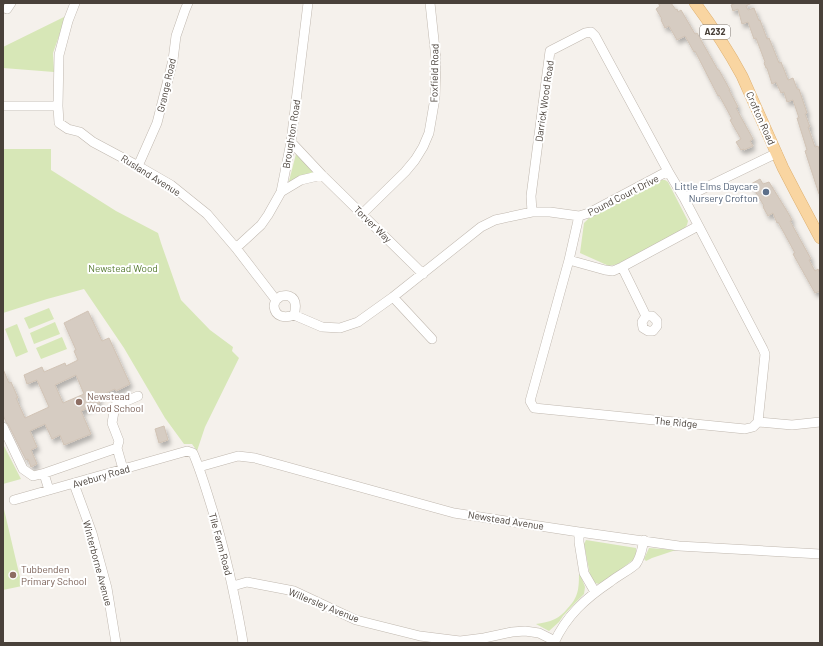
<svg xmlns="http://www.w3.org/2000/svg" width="823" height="646" font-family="Barlow,sans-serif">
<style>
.green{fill:#d7e7b7}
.building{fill:#d6ccc2;stroke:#d1c3b5;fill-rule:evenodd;filter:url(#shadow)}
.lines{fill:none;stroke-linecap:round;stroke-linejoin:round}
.minor-casing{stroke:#c0b8af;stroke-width:10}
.major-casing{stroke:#deb070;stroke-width:12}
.minor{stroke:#fff;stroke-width:9}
.major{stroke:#f9d5a1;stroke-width:11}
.service-dot{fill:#5c6f8a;stroke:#fff;stroke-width:1.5}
.education-dot{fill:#8d6e63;stroke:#fff;stroke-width:1.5}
.labels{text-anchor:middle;stroke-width:4;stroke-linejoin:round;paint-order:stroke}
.shield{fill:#fff;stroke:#807a75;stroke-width:1}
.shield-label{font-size:9px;font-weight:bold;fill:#49413a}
.street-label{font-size:10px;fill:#49413a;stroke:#fff}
.service-label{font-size:10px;fill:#4e5e75;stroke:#fff;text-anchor:end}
.park-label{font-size:10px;fill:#54792f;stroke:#fff}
.education-label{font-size:10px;fill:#785e54;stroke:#fff;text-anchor:start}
</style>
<defs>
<filter id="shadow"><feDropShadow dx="2.5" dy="4" stdDeviation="2" flood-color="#0004"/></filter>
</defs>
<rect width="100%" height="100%" fill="#f5f1ec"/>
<path class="green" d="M66,16l-13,37 1,19 -51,-4v-21z
M3,149h48v21l65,41 42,22 3,10 20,57 29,30 23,17 -1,4 7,7 -34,69 -8,24 -5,-7h-8l-19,-26 -41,-70 -40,-59 -37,10 -44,14z
M296,154l19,19 -27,12z
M660,180h5l3,2 20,39 -1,4 -3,4 -66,35 -9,2 -29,-13 4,-30 7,-7z
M49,308l5,11 -25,10 -5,-11z
M55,322l5,12 -26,10 -4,-11z
M17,324l11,28 -12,5 -11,-28z
M62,337l5,12 -26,10 -5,-11z
M3,444l18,35 -18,5z
M3,505l19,81 -19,4z
M586,540l50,8v6l-2,5 -29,23 -6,2 -4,-1 -4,-4 -1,-4 -6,-31z
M649,548l27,2 -24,8 -6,3 -2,-2z
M579,571l6,16 -1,7 -9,9 -12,13 -4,6 -10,9 -13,-7c6,-1 13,-2 19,-5 4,-2 9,-6 12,-10 12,-12 12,-21 12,-38z"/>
<path class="building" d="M658,3h13l5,7 1,-1 1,3 3,-2 14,24 2,-1 21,37h1l11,20h-1l9,17 -2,1 17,31 -3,2 3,5 -9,4v-1l-3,1 -5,-8 5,-3 -11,-19 2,-1 -13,-24 -1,1 -23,-45 -1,1 -9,-16 -8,4 -8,-14 -4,2 -4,-8 1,-1 -6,-10 4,-3z
M736,3h16l-6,3 2,4 6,-2 5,13 1,-1 7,19 2,-1 10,25 2,-1 7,18 5,-2 4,11h2l8,24 -2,1 5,13h-2l7,20 3,-1 2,6v42h-1l-14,-43 2,-1 -10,-32h2l-6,-18 -6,2 -3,-10 -3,1 -5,-11 -4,2 -5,-16h-1l-2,-5 1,-1 -9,-24 -2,1 -6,-17 -6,2 -4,-15 -5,2 -2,-6z
M760,179l3,5 6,-2 18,29 5,9 -2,1 21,38 -2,1 6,11 3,-2 2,4v18l-5,2 -22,-39 2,-1 -17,-31 -1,1 -4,-10 -5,3 -5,-9 1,-1 -13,-22z
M88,311l14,30 7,-3 21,46 -14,7 -1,-2 -18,8 3,6 -19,8 10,23 -27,11 -4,-10 -8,4 -7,-15 -15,7 7,16 -6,3 6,14 -6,3 -3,-8 -2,1 -18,-36 -2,-2 -3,-7v-46l6,14 2,-1 7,16h-2l9,20 24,-11 -12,-27 -10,4 -3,-9 18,-8 2,5 21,-9 1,3 12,-6 -4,-9 2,-1 -12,-27zM76,375l8,19 -21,9 -8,-18z
M164,426l4,14 -9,3 -4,-14z"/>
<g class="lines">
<defs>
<path id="minor" d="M75,3l-7,18 -9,34 -1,51 1,17 9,6 12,3 13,10 45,24 33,19 36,29 29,34 40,52
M7,9l4,-6
M3,106h55
M291,142l31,33 101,99
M138,166l19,-43 16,-63 3,-24 9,-26 3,-7
M281,192l20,-12 21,-5
M532,212l-1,-16 19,-145 35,-18 6,-1 4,4 73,135
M362,214l43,-42 10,-12 8,-13 6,-14 6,-35 1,-39 -6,-56
M698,226l-76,41 -9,4 -8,-1 -36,-10 10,-44 10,-3 79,-42 16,27 93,-45
M236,248l25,-23 7,-10 13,-23 10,-50 17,-139
M569,260l-39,141 4,7 211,21 8,-2 5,-5 7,-68 -2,-5 -79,-151
M622,267l24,49h6l5,5v5l-4,5h-5l-5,-3 -1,-6 4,-6
M281,296c3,0 5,-1 8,0 8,3 7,12 5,19 -8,3 -19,3 -20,-9 0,-2 1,-4 2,-6z
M393,297l39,42
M294,315l28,12 18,1 18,-6 35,-25 88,-70 14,-7 37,-8h18l29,4
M758,422l34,3 28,-3
M3,427l20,42 10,7 12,-3v4l4,13
M117,448l6,21
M199,467l39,-11 17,2 199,55 125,19 100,14 141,8
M45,473l72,-25 2,-7 -7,-18 3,-17 23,-10
M74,484l18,49 15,55 9,55
M14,500l173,-49 6,2c7,16 12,33 17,49 14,44 24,89 32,134l1,7
M579,532v10l5,31 11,19
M233,586l14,-4 47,9 62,29 64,16 40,5 24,-3 28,-6 13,-1 14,2 16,8
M554,643c12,-27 32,-45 56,-61 6,-5 21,-13 26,-18 5,-7 6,-16 8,-24"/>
<path id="major" d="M695,3c17,23 33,47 47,73l41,92 13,25 24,45"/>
</defs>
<use href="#minor" class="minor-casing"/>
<use href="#major" class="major-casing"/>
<use href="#minor" class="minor"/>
<use href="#major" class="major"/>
</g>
<circle class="service-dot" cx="766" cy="192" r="4"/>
<g class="education-dot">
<circle cx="79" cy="402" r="4"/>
<circle cx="13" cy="575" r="4"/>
</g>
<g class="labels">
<rect class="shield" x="700" y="25" width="30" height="14" rx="3"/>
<g class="shield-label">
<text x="715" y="35">A232</text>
</g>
<g class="street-label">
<text transform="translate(434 73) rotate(-89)" y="4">Foxfield Road</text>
<text transform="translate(166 85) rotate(-77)" y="4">Grange Road</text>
<text transform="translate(544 101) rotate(-82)" y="4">Darrick Wood Road</text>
<text transform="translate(761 118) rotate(66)" y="4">Crofton Road</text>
<text transform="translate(291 134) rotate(-81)" y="4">Broughton Road</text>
<text transform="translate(151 175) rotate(32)" y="4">Rusland Avenue</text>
<text transform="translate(623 195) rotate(-27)" y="4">Pound Court Drive</text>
<text transform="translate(373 224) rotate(44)" y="4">Torver Way</text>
<text transform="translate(676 422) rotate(5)" y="4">The Ridge</text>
<text transform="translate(101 476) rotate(-16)" y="4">Avebury Road</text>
<text transform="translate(506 520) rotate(9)" y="4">Newstead Avenue</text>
<text transform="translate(221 544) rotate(75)" y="4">Tile Farm Road</text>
<text transform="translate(98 563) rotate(75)" y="4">Winterborne Avenue</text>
<text transform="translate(324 605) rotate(22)" y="4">Willersley Avenue</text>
</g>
<g class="service-label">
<text x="758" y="190">Little Elms Daycare<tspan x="758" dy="12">Nursery Crofton</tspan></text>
</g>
<g class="park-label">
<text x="123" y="272">Newstead Wood</text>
</g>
<g class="education-label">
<text x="87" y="400">Newstead<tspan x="87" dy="12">Wood School</tspan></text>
<text x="21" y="573">Tubbenden<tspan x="21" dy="12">Primary School</tspan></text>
</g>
</g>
<rect width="823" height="646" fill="none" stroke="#49413a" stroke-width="8"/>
</svg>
